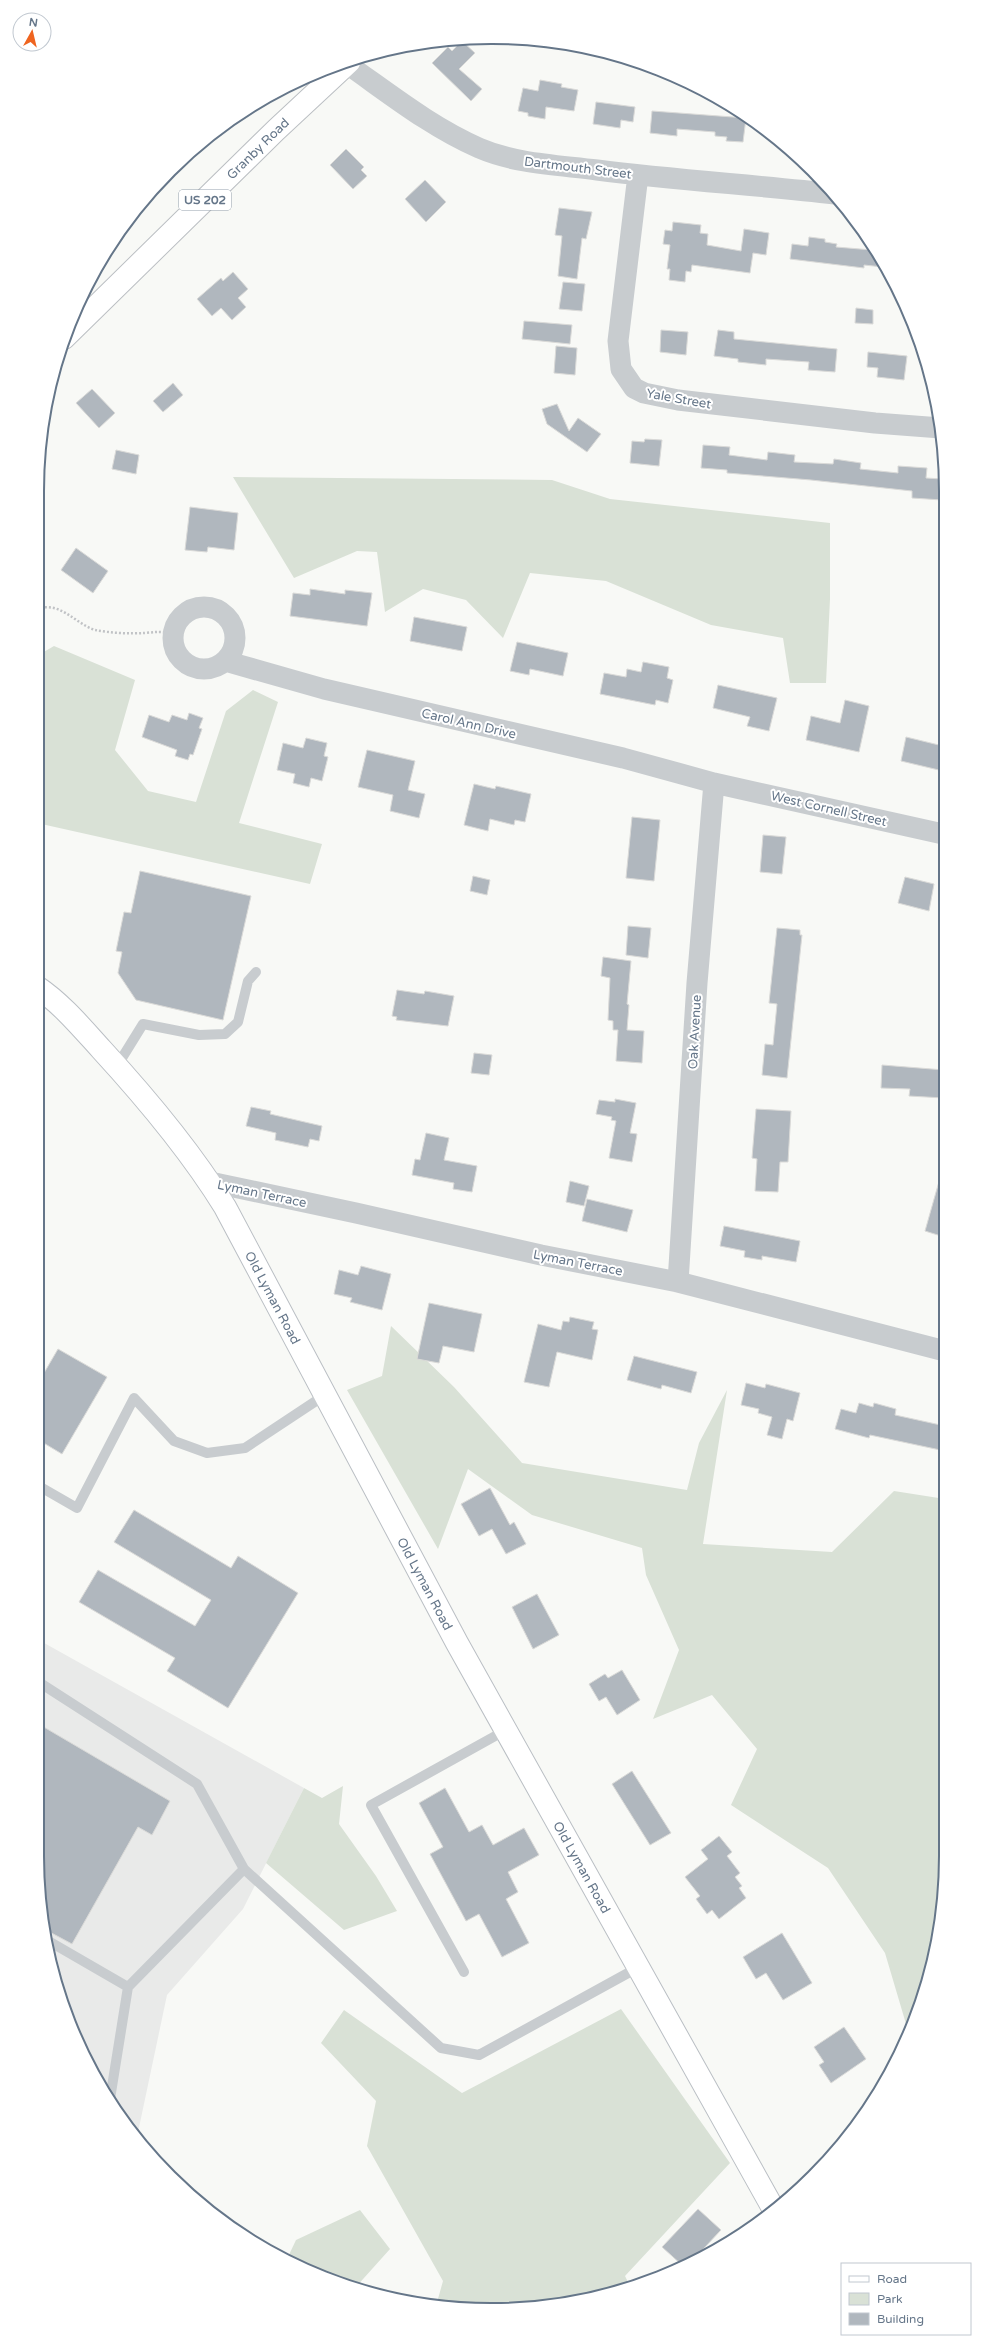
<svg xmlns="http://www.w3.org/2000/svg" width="983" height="2347" font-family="'Varela Round',sans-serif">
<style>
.built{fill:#e9eae9}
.green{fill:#d9e1d6}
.building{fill:#b0b7be;stroke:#dadad8}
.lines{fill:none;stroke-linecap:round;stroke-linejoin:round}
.secondary-casing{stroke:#babfc4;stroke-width:24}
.primary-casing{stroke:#bbbfc3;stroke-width:24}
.path{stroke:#c1c3c6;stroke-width:2.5;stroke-dasharray:2 2;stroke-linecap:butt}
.service{stroke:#c8cccf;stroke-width:10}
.minor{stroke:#c8cccf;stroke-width:21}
.secondary{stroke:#fff;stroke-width:22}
.primary{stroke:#fff;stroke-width:22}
.labels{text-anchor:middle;stroke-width:4;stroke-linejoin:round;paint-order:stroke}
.shield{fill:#fff;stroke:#939fac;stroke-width:1}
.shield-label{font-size:12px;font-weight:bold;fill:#657689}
.street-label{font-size:13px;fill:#657689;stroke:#fff}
.rim{fill:none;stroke:#657689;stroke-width:2}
</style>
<rect width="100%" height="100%" fill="#f8f9f6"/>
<path class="built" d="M37,1639l267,149 -61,121 -76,86 -30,142 -39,-54 -37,-81 -15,-58 -9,-89z"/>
<path class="green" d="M233,477l319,3 58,19 220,24v76l-4,84h-36l-7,-45 -72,-13 -105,-44 -76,-8 -27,65 -37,-38 -43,-11 -38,23 -8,-60 -20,-1 -63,27z
M54,646l81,34 -20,70 33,41 48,11 30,-91 27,-21 25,12 -39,121 83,21 -12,40 -273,-61v-167z
M391,1326l63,61 68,76 165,27 12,-47 28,-53 -24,154 129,8 62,-61 51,8 1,356 -4,60 -20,86 -13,33 -24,-81 -57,-85 -97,-63 26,-56 -45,-54 -59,24 26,-69 -33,-75 -4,-27 -110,-33 -64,-46 -30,80 -91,-159 35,-14z
M343,1786l-4,38 37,52 21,35 -53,19 -78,-67 38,-75 18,10z
M621,2009l109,154 -105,113 5,10 -50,15 -59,8 -85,-3 7,-25 -76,-135 9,-45 -55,-58 23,-33 118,83z
M360,2210l30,39 -35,39 -9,-2 -59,-27 9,-19z"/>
<path class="building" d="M462,41l13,12 -16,16 23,20 -11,12 -39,-38 16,-16 4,4z
M540,80l22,4 -1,3 17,3 -4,21 -28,-4 -1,12 -17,-3v-3l-10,-2 5,-23 15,3z
M596,102l39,5 -2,15 -12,-2 -1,8 -27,-4z
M652,111l94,7 -3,24 -17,-1 1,-4 -12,-1v-4l-38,-3v7l-27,-3z
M346,149l18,18 -3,3 6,6 -14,13 -23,-24z
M425,180l21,22 -20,20 -21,-23z
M559,208l33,4 -6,27 -4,-1 -5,41 -19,-3 4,-40 -7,-1z
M673,222l28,3 -1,8 8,1 -1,11 34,6 3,-22 25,4 -3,22 -13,-2 -3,20 -58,-8 -1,7 -5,-1 -1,11 -16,-2 1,-11h-3l3,-24 -7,-1 2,-14 7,1z
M809,237l16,2v3l12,2 -1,3 36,3 11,17 -19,-2v3l-74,-9 2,-15 16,2z
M233,272l15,17 -10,9 8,9 -14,13 -11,-12 -9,8 -15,-17 24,-21 2,3z
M563,282l22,2 -3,27 -23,-2z
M856,308l17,2v14l-18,-1z
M524,321l48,4 -2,19 -48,-5z
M661,330l27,2 -2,23 -26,-3z
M718,330l16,2v7l103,10 -2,23 -27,-2 1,-8 -43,-3v6l-28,-3v-3l-24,-3z
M556,346l21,2 -2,27 -21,-2z
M868,352l39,4 -3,24 -27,-3 1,-9 -11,-1z
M173,383l10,12 -20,17 -10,-11z
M92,389l23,24 -16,15 -23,-25z
M557,404l12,27 9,-13 23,16 -14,18 -40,-28 -5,-15z
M645,439l17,1 -3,26 -29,-3 2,-22 12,1z
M703,445l27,2 -1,8 38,5 1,-8 27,3 -1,7 39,2 1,-5 27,4 -1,6 38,4v-7l29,2 -1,10 16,1v21l-30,-2v-7l-101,-11 -84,-7v-3l-26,-2z
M116,450l23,5 -3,19 -24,-5z
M190,507l48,6 -4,37 -26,-3 -1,5 -22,-2z
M76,548l32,23 -15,22 -32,-23z
M310,589l35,5v-4l27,3 -5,33 -77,-10 3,-23 17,2z
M414,617l53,10 -5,24 -52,-10z
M517,642l51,11 -5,23 -33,-7 -1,6 -19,-4z
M643,662l26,5 -2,11 6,2 -5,23 -12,-3 -1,5 -55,-11 4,-21 22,4 1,-8 14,3z
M718,685l59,13 -8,33 -22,-5 3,-9 -37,-9z
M845,700l24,6 -10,46 -53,-12 5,-24 29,7z
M189,713l14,5 -4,10 3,1 -9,26 -3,-1 -2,6 -13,-4 2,-6 -35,-13 7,-22 20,7 3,-7 15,5z
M906,737l37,9v25l-42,-10z
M306,738l21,5 -3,13 4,1 -6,24 -11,-3 -2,9 -16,-4 2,-9 -18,-4 6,-27 20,5z
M367,750l48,11 -7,29 17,4 -6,24 -29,-7 3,-16 -35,-8z
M474,784l21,5 1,-3 35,8 -6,28 -10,-2 -1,5 -24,-6 -2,12 -24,-6z
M632,817l28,3 -6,61 -28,-3z
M763,835l23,2 -4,37 -22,-2z
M140,871l111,25 -28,124 -87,-20 -18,-27 4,-21 -6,-1 8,-39 7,1z
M473,876l17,4 -3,15 -17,-4z
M905,877l29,7 -5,27 -31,-8z
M628,926l23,2 -3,30 -22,-3z
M777,928l23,2v5h2l-15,143 -25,-3 3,-31 8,1 4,-41 -8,-1z
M603,957l28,4 -4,43 2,1 -2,25 17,1 -2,32 -26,-2 2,-31h-5v-9l-5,-1 2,-42 -9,-2z
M397,990l27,4 1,-3 29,5 -6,30 -52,-6 1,-3 -5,-1z
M474,1053l18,2 -3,20 -18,-2z
M882,1065l62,5v28l-35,-2 1,-7 -29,-1z
M615,1099l21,4 -6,30 7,1 -5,28 -23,-4 7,-37 -5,-1 1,-3 -16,-3 3,-14 16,2z
M251,1107l20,4 -1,3 52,12 -3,15 -9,-2 -2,8 -33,-7 1,-7 -30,-7z
M756,1109l35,2 -3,51h-8l-2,30 -23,-1 2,-32 -5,-1z
M426,1133l23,5 -5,22 33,6 -5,26 -19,-3 1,-6 -42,-8 3,-16 5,1z
M940,1178h4v46l-3,12 -16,-5z
M570,1181l19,5 -5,20 -18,-4z
M587,1199l46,11 -6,22 -45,-11z
M724,1226l76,15 -4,21 -34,-6v4l-18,-3 1,-6 -25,-5z
M361,1266l30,8 -9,36 -32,-8 2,-4 -18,-4 5,-24 19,5z
M429,1303l53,11 -8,38 -31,-6 -4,17 -22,-4z
M570,1317l24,5 -2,7 6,1 -6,30 -35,-8 -8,35 -25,-5 14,-58 23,6 2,-9 6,1z
M58,1349l49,28 -45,77 -25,-15v-54z
M634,1356l63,16 -6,21 -29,-8 -1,4 -34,-9z
M746,1383l19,5 1,-4 34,9 -7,28 -6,-2 -5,20 -15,-4 5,-18 -14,-4 1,-4 -18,-4z
M859,1403l14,4 1,-4 22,6 -1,6 50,11v25l-75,-16 -1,3 -34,-9 6,-20 15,4z
M490,1488l20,37 4,-3 12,22 -20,10 -14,-25 -13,7 -18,-32z
M134,1510l97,58 7,-12 60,37 -70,115 -61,-37 8,-13 -96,-56 19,-32 97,56 16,-26 -97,-58z
M537,1594l22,41 -26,14 -21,-42z
M622,1670l18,30 -23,15 -11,-18 -7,4 -10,-17 16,-10 3,4z
M37,1723l133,78 -18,34 -14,-8 -66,117 -28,-15 -7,-73z
M632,1771l39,62 -21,12 -38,-61z
M445,1788l24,44 13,-7 11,20 31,-17 15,27 -31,17 10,20 -12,7 23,44 -27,14 -23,-43 -13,7 -36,-67 13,-7 -24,-44z
M719,1836l13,16 -5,4 13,17 -5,4 7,9 -3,2 7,10 -27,21 -7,-9 -5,4 -11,-15 4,-3 -15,-19 23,-18 -7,-9z
M782,1933l30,50 -29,17 -17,-27 -10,6 -13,-22z
M844,2027l22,32 -35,24 -12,-18 5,-3 -10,-15z
M698,2209l23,21 -30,32 -8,4 -21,-19z"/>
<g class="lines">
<defs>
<g id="secondary">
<path id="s1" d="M37,987c25,17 44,40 64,62 45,49 89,101 124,158l232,436 317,567"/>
</g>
<g id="primary">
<path id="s2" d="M64,338l212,-208 73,-68"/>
</g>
</defs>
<use href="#secondary" class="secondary-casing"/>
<use href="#primary" class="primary-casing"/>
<path class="path" d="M37,609c24,-8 37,14 58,21 15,3 35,4 50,3 10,-1 18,-2 28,1"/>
<path class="service" d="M117,1066l26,-42 56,11 26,-1 13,-12 10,-41 8,-9
M37,1485l40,23 57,-110 40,43 33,12 38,-5 80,-53
M37,1681l160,103 47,85
M45,1939l83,48 116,-118 197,179 38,7 160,-88
M464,1972l-93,-167 135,-75
M110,2099l18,-112"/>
<path class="minor" d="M347,64c43,30 84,63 132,84 37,16 79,17 118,22 79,10 159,15 238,24
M638,175l-20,166 3,28 13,19 10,5 34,7 197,23 66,5
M173 638a31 31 0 1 1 62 0a31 31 0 1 1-62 0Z
M225,661l99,28 299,69 91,25 229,51
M210,1182l146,31 185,42 137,27 267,69
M678,1282l19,-299 17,-200"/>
<use href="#secondary" class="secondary"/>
<use href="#primary" class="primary"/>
</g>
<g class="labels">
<rect class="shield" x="179" y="190" width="52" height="20" rx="3"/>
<g class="shield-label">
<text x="205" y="204">US 202</text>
</g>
<g class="street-label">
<text dy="5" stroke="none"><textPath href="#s2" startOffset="271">Granby Road</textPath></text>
<text transform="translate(578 167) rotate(7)" y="5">Dartmouth Street</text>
<text transform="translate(679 398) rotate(10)" y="5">Yale Street</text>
<text transform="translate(469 723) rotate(13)" y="5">Carol Ann Drive</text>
<text transform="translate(829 808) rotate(13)" y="5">West Cornell Street</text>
<text transform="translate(694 1032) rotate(-87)" y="5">Oak Avenue</text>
<text transform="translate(262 1193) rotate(12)" y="5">Lyman Terrace</text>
<text transform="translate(578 1262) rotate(11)" y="5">Lyman Terrace</text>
<text dy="5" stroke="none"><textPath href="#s1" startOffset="393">Old Lyman Road</textPath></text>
<text dy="5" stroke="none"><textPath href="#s1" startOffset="717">Old Lyman Road</textPath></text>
<text dy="5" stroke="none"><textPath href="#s1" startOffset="1041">Old Lyman Road</textPath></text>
</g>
</g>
<path d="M0 0H983V2347H0ZM491 44H492A447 447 0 0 1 939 491V1856A447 447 0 0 1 492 2303H491A447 447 0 0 1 44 1856V491A447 447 0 0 1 491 44Z" fill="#fff" fill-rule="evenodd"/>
<path class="rim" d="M491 44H492A447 447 0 0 1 939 491V1856A447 447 0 0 1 492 2303H491A447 447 0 0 1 44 1856V491A447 447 0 0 1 491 44Z"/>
<rect x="841" y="2263" width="130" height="72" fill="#ffffff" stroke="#c1c8d0"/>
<rect x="849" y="2276" width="20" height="6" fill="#ffffff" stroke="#c1c8d0"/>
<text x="877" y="2283" font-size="12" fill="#657689">Road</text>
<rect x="849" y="2293" width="20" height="12" fill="#d9e1d6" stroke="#c1c8d0"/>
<text x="877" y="2303" font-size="12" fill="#657689">Park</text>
<rect x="849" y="2313" width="20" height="12" fill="#b0b7be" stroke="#c1c8d0"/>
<text x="877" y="2323" font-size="12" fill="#657689">Building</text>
<g transform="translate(32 32) rotate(8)"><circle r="19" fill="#ffffff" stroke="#c1c8d0"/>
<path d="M0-3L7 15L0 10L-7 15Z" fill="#ef641f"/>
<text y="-6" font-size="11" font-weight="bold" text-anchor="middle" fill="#657689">N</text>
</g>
</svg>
